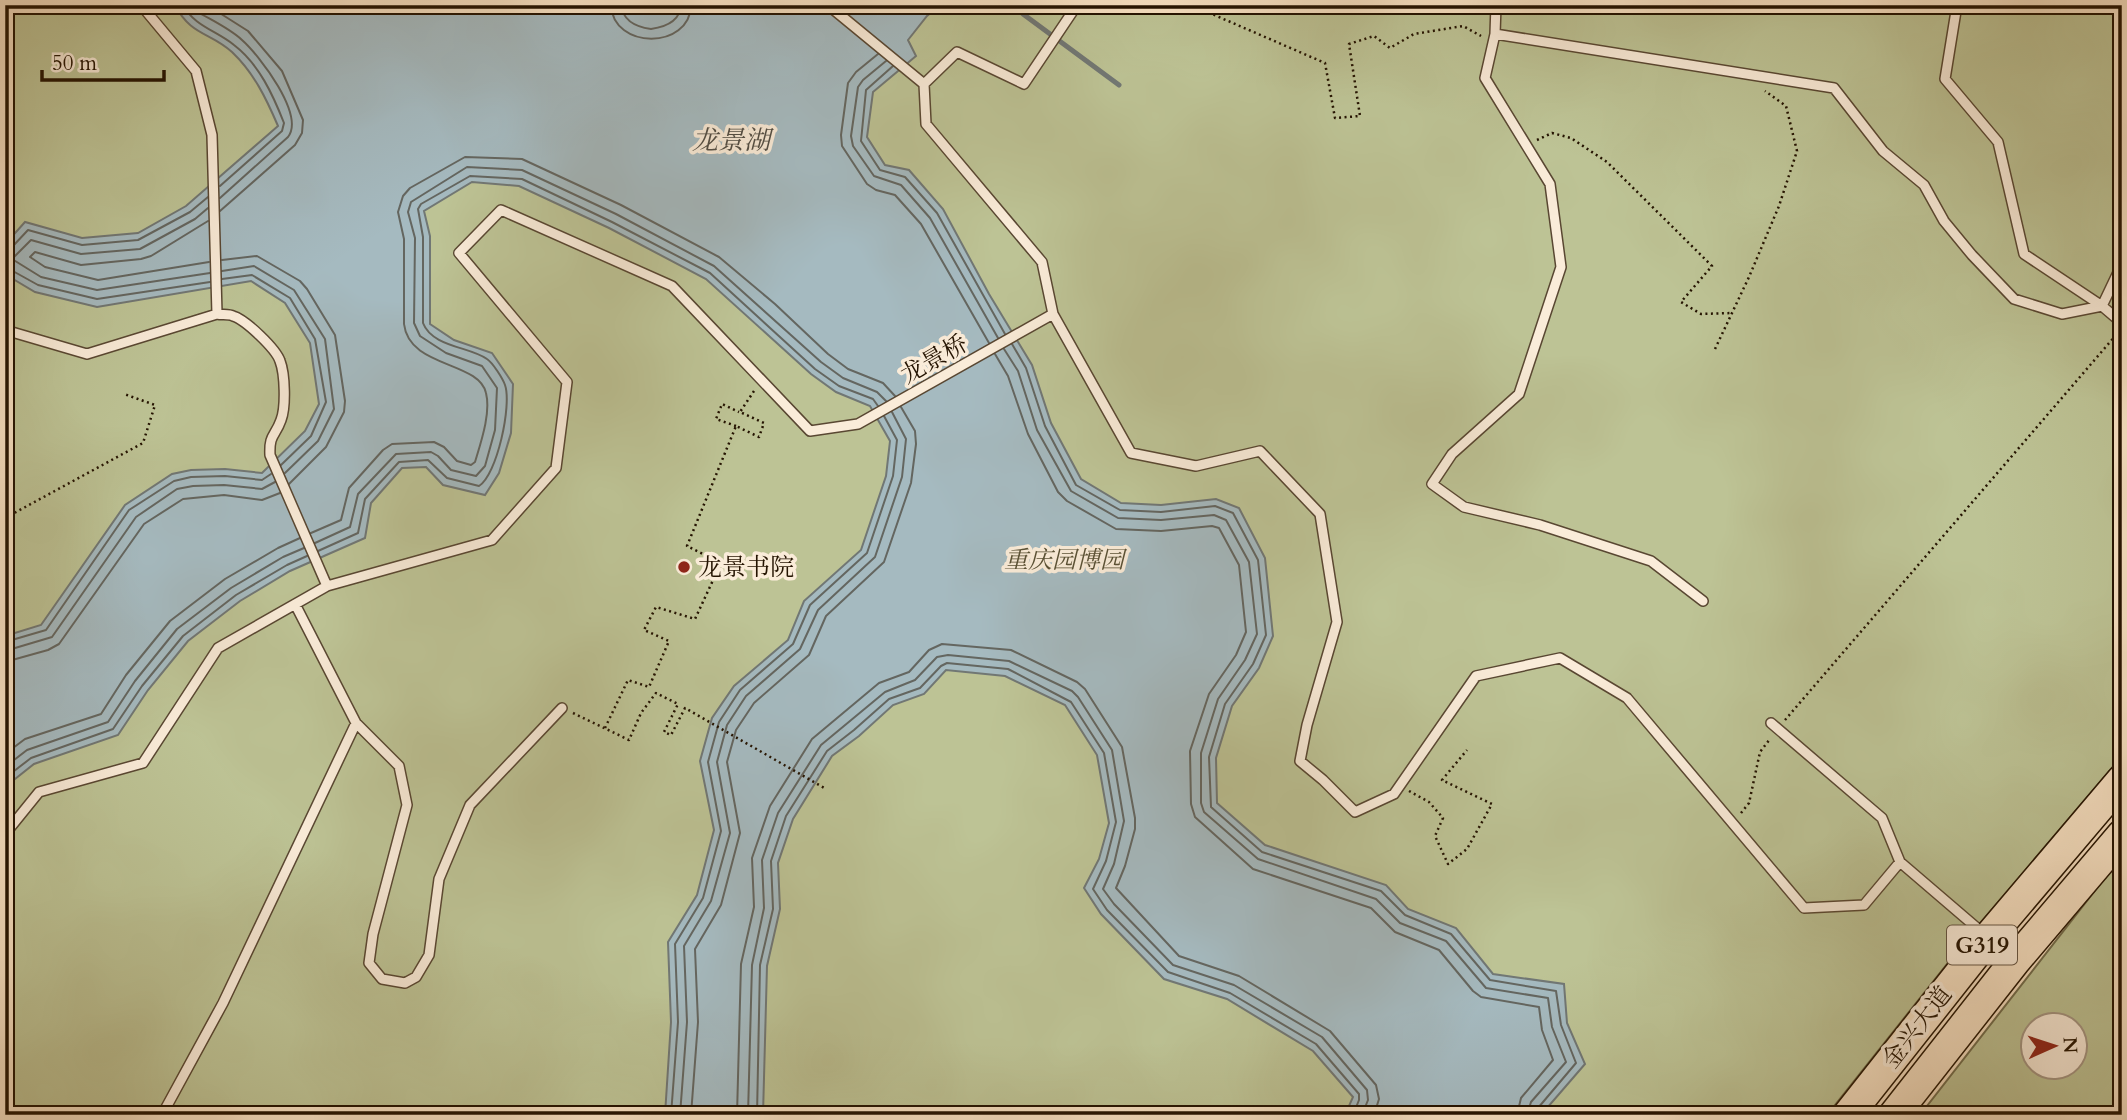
<svg xmlns="http://www.w3.org/2000/svg" width="2127" height="1120" font-family="Cardo,'Noto Serif SC',serif">
<style>
.green{fill:#bdc395;stroke:#706b4b;stroke-width:2;fill-rule:evenodd}
.water{fill:#a5bac0;stroke:#717774;stroke-width:2}
.lines{fill:none;stroke-linecap:round;stroke-linejoin:round}
.shore{stroke:#646660;stroke-width:2}
.stream{stroke:#717774;stroke-width:5}
.service-casing{stroke:#594732;stroke-width:12}
.trunk-casing{stroke:#241301;stroke-width:33}
.path{stroke:#241301;stroke-width:2.5;stroke-dasharray:2 3.5;stroke-linecap:butt}
.service{stroke:#faecd9;stroke-width:9}
.trunk{stroke:#f8e2c4;stroke-width:30}
.poi-dot{fill:#8f2418;stroke:#faecd9;stroke-width:2.5}
.labels{text-anchor:middle;stroke-width:7;stroke-linejoin:round;paint-order:stroke}
.shield{fill:#faecd9;stroke:#645442;stroke-width:2}
.shield-label{font-size:23px;font-weight:bold;fill:#241301}
.street-label{font-size:24px;fill:#241301;stroke:#faecd9}
.park-label{font-size:24px;font-style:italic;fill:#5a5135;stroke:#faecd9}
.poi-label{font-size:24px;fill:#241301;stroke:#faecd9;text-anchor:start}
.water-label{font-size:26px;font-style:italic;fill:#514d44;stroke:#faecd9}
</style>
<rect width="100%" height="100%" fill="#f8e2c4"/>
<filter id="stains"><feTurbulence type="fractalNoise" baseFrequency=".00286" numOctaves="4"/><feColorMatrix values="0 0 0 0 .2 0 0 0 0 .09 0 0 0 0 .02 0 0 0 .5 -.17"/></filter>
<radialGradient id="worn" r=".72"><stop offset=".6" stop-color="#630" stop-opacity="0"/><stop offset="1" stop-color="#630" stop-opacity=".3"/></radialGradient>
<path class="green" d="M5,5h2117v751l-151,178 -144,181h-1822z
M2122,856v259h-202zM2032,1026h42v42h-42z"/>
<path class="water" d="M175,5h455l21,9 16,-6v-3h273l-13,11 -19,24 8,16 -43,36 -6,45 18,28 24,5 34,39 46,85 43,71 19,58 30,56 40,24 40,2 55,-6 23,9 26,50 8,78 -14,32 -27,38 -16,52 1,45 48,42 121,40 22,24 48,19 37,46 71,10 3,39 18,41 -44,51h-196l8,-18 -40,-46 -86,-52 -63,-20 -63,-65 -17,-26 15,-29 10,-36 -12,-68 -32,-50 -60,-29 -59,-6 -22,24 -31,11 -34,31 -27,20 -39,63 -15,44 2,46 -13,57 -4,149h-98l6,-93 -3,-80 29,-47 17,-65 -14,-69 12,-43 22,-32 54,-46 16,-39 57,-51 25,-74 4,-35 -20,-35 -34,-14 -25,-18 -105,-95 -97,-51 -90,-42 -47,-4 -48,29 6,25v88l24,16 38,13 21,31 -2,49 -12,40 -14,22 -42,-10 -17,-18 -24,1 -31,35 -6,35 -75,33 -50,30 -52,40 -40,49 -30,45 -84,29 -29,23v-151l36,-11 84,-120 47,-31 19,-4 34,-1 37,4 43,-42 14,-27 -9,-61 -25,-40 -34,-22 -154,26 -62,-15 -27,-16 -1,-34 18,-20 57,16 56,-5 48,-27 92,-80c-12,-28 -24,-53 -46,-74 -22,-20 -41,-16 -57,-47z"/>
<g class="lines">
<path class="shore" d="M183,5c11,21 34,26 51,40 25,19 39,50 50,78l-2,8 -62,55
M193,5l3,6c15,9 33,17 46,29 18,16 63,75 46,97l-68,61
M207,5l41,26 34,40 21,49 -1,13 -7,12 -75,66
M611,5c2,45 79,45 80,0
M621,5c2,16 15,22 30,24 14,-2 29,-7 30,-24
M878,54l-22,18 -8,11 -7,52 1,11 25,38 9,6 19,5 26,29 68,119
M886,61l-23,19 -5,7 -7,49 2,10 21,30 27,9 29,33 68,120
M893,66l-27,24 -5,51 19,29 25,7 32,36 68,121
M208,208l-13,11 -55,30 -59,5 -50,-14 -19,19 29,18 56,13 113,-17
M208,221l-57,35 -10,3 -60,6 -46,-13 -5,5 15,10 53,13 111,-18
M5,248l8,-2 15,-16 54,15 56,-5 52,-28 18,-15
M222,260l35,-4 43,25 7,8 28,46 10,66 -1,11 -18,35 -37,37
M5,269l6,1 27,15 59,14 113,-17
M222,271l32,-5 40,24 31,49 9,70 -16,32 -33,32
M222,279l30,-4 38,23 25,41 11,63 -15,34 -30,29
M1012,344l14,24 19,58 31,59 44,25 41,2 54,-6 18,7 25,47 8,75 -13,29 -28,40 -16,53 2,50 51,45 119,39 24,24 46,19 39,46 66,11 5,34 15,38 -38,45 -2,7
M1004,349l14,22 19,59 34,61 47,27 43,2 53,-5 12,5 23,42 8,72 -12,26 -27,39 -17,54v50l3,9 54,47 118,40 24,24 46,18 40,47 62,10 4,29 14,35 -35,40 -4,13
M995,354l13,22 20,58 30,58 9,9 49,28 45,2 51,-5 7,2 20,37 7,67 -10,23 -27,39 -19,57 1,53 4,13 58,52 118,39 24,24 44,18 34,41 8,6 58,10 3,23 11,30 -32,38 -4,17
M311,533l30,-13 8,-32 34,-38 9,-6 42,-2 10,5 13,14 14,4 4,-3c6,-20 16,-49 11,-69 -7,-32 -77,-25 -82,-69v-85l-6,-27 5,-16 7,-8 55,-31 57,2 99,46 98,52 56,47 53,50 20,15 35,14 12,13
M315,543l35,-16 8,-33 38,-40 35,-2 7,4 13,14 25,6 9,-10 10,-36 2,-42 -15,-22 -36,-13 -26,-17 -6,-13 1,-85 -7,-26 3,-10 56,-35 55,3 94,44 98,52 107,96 22,16 34,14 9,9
M318,551l40,-18 7,-34 34,-37 29,-2 19,18 32,8c18,-11 33,-81 26,-101 -2,-6 -12,-22 -18,-26 -16,-12 -55,-12 -64,-36v-86l-5,-28 3,-5 49,-28 52,3 90,43 98,51 105,96 24,17 34,13 5,7
M5,642l41,-12 83,-120 45,-29 17,-4 34,-1 37,4 9,-6
M5,651l47,-14 84,-120 41,-28 16,-3 31,-1 38,4 13,-7
M5,662l43,-12 11,-6 85,-120 39,-25 41,-4 38,5 18,-7
M5,754l20,-15 76,-25 25,-39 44,-54 55,-42 53,-31 22,-10
M5,767l22,-17 81,-28 27,-41 42,-52 54,-41 52,-31 21,-9
M5,778l26,-20 82,-29 29,-43 41,-50 53,-41 51,-30 20,-9
M671,1115l7,-93 -3,-78 28,-46 18,-67 -13,-69 11,-40 21,-32 53,-46 17,-39 57,-52 26,-77 4,-36 -13,-24
M680,1115l7,-93 -3,-76 27,-45 19,-68 -13,-71 10,-37 19,-29 54,-47 18,-39 57,-53 27,-80 4,-38 -14,-27
M691,1115l7,-93 -3,-73 26,-44 19,-72 -13,-71 9,-32 18,-27 55,-48 17,-39 58,-54 27,-79 5,-39 -1,-13 -14,-24
M737,1115l4,-151 13,-57 -2,-49 18,-52 42,-67 67,-56 30,-11 20,-22 13,-6 69,6 66,32 8,7 37,58 13,71v11l-10,37 -9,22 63,68 60,20 91,55 46,54 3,14 -5,16
M748,1115l4,-150 12,-57 -2,-48 16,-47 43,-68 64,-53 30,-12 22,-23 11,-2 61,6 63,30 6,6 34,53 12,71 -10,43 -11,25 11,15 59,61 61,20 88,52 45,53 1,10 -6,15
M757,1115l3,-150 13,-56 -2,-48 15,-45 41,-65 27,-21 35,-31 31,-11 21,-22 6,-3 61,6 63,33 33,51 12,69 -10,39 -13,28 14,21 61,62 62,21 86,51 43,50v6l-6,15"/>
<path class="stream" d="M1023,14l96,71"/>
<defs>
<path id="service" d="M141,5l55,66 16,64 5,179
M828,5l96,79
M1077,5l-53,79 -67,-32 -33,32 2,40 116,138 11,52 78,139 65,13 64,-15 60,63 17,108 -30,103 -7,36 23,19 32,32 39,-18 82,-118 84,-18 67,40 177,210 60,-3 36,-43 84,72
M1496,5l-1,29 -10,44 65,106 11,83 -42,127 -67,60 -20,30 32,23 76,18 111,36 52,40
M1957,5l-12,74 53,63 26,112 78,52 20,17
M1495,34l339,54 49,63 41,34 20,36 28,34 42,44 48,15 40,-8 20,-42
M5,330l82,24 130,-40c5,1 12,0 16,2 13,4 43,33 47,45 5,13 6,46 1,59 -6,17 -12,14 -11,35l57,131
M295,604l61,119 43,43 8,39 -34,129 -4,29 13,16 23,4 11,-6 13,-22 10,-76 31,-74 92,-97
M1771,723l111,95 18,44
M5,834l34,-42 104,-29 75,-115 109,-62 165,-46 64,-72 11,-86 -108,-129 42,-43 171,76 138,145 48,-7 195,-110
M162,1115l61,-112 133,-280"/>
<path id="trunk" d="M1848,1115l140,-177 134,-158
M1894,1115l121,-154 107,-126"/>
</defs>
<use href="#service" class="service-casing"/>
<use href="#trunk" class="trunk-casing"/>
<path class="path" d="M1165,5l47,9 113,49 10,55 25,-2 -11,-72 25,-8 16,12 24,-14 49,-8 18,10
M1537,140l15,-7 19,5 36,24 105,104 -31,36 20,12 31,-1
M1715,349l34,-72 30,-71 18,-55 -11,-45 -21,-15
M736,426l-20,-7 6,-15 17,8
M5,518l138,-75 12,-38 -31,-11
M573,713l56,27 12,-27 15,-20 22,11 -14,28 7,3 14,-27 141,81
M1785,720l331,-385
M605,728l23,-48 21,7 20,-46 -25,-11 12,-23 39,12 26,-56 -34,-17 49,-120 23,11 5,-14 -24,-11 14,-21
M1409,791l20,11 14,16 -8,18 13,28 19,-15 25,-45 -50,-24 25,-30
M1741,813l8,-10 11,-51 10,-13"/>
<use href="#service" class="service"/>
<use href="#trunk" class="trunk"/>
</g>
<circle class="poi-dot" cx="684" cy="567" r="7"/>
<g class="labels">
<rect class="shield" x="1947" y="925.5" width="70" height="39" rx="5"/>
<g class="shield-label">
<text x="1982" y="953">G319</text>
</g>
<g class="street-label">
<text transform="translate(934 359) rotate(-30)" y="8">龙景桥</text>
<text transform="translate(1917 1027) rotate(-52)" y="8">金兴大道</text>
</g>
<g class="park-label">
<text x="1064" y="568">重庆园博园</text>
</g>
<g class="poi-label">
<text x="698" y="575">龙景书院</text>
</g>
<g class="water-label">
<text x="731" y="149">龙景湖</text>
</g>
</g>
<rect width="2127" height="1120" fill="none" stroke="#f8e2c4" stroke-width="28"/>
<rect x="7" y="7" width="2113" height="1106" fill="none" stroke="#241301" stroke-width="3.5"/>
<rect x="14" y="14" width="2099" height="1092" fill="none" stroke="#241301" stroke-width="2"/>
<g transform="translate(2054 1046) rotate(87)"><circle r="33" fill="#faecd9" stroke="#a49583" stroke-width="2"/>
<path d="M0-5L12 26L0 18L-12 26Z" fill="#8f2418"/>
<text y="-10" font-size="19" font-weight="bold" text-anchor="middle" fill="#241301">N</text>
</g>
<path d="M42 70v10h122v-10" fill="none" stroke="#241301" stroke-width="3.5"/>
<text x="52" y="70" font-size="21" fill="#241301" stroke="#faecd9" stroke-width="5" paint-order="stroke">50 m</text>
<rect width="100%" height="100%" filter="url(#stains)"/>
<rect width="100%" height="100%" fill="url(#worn)"/>
</svg>
